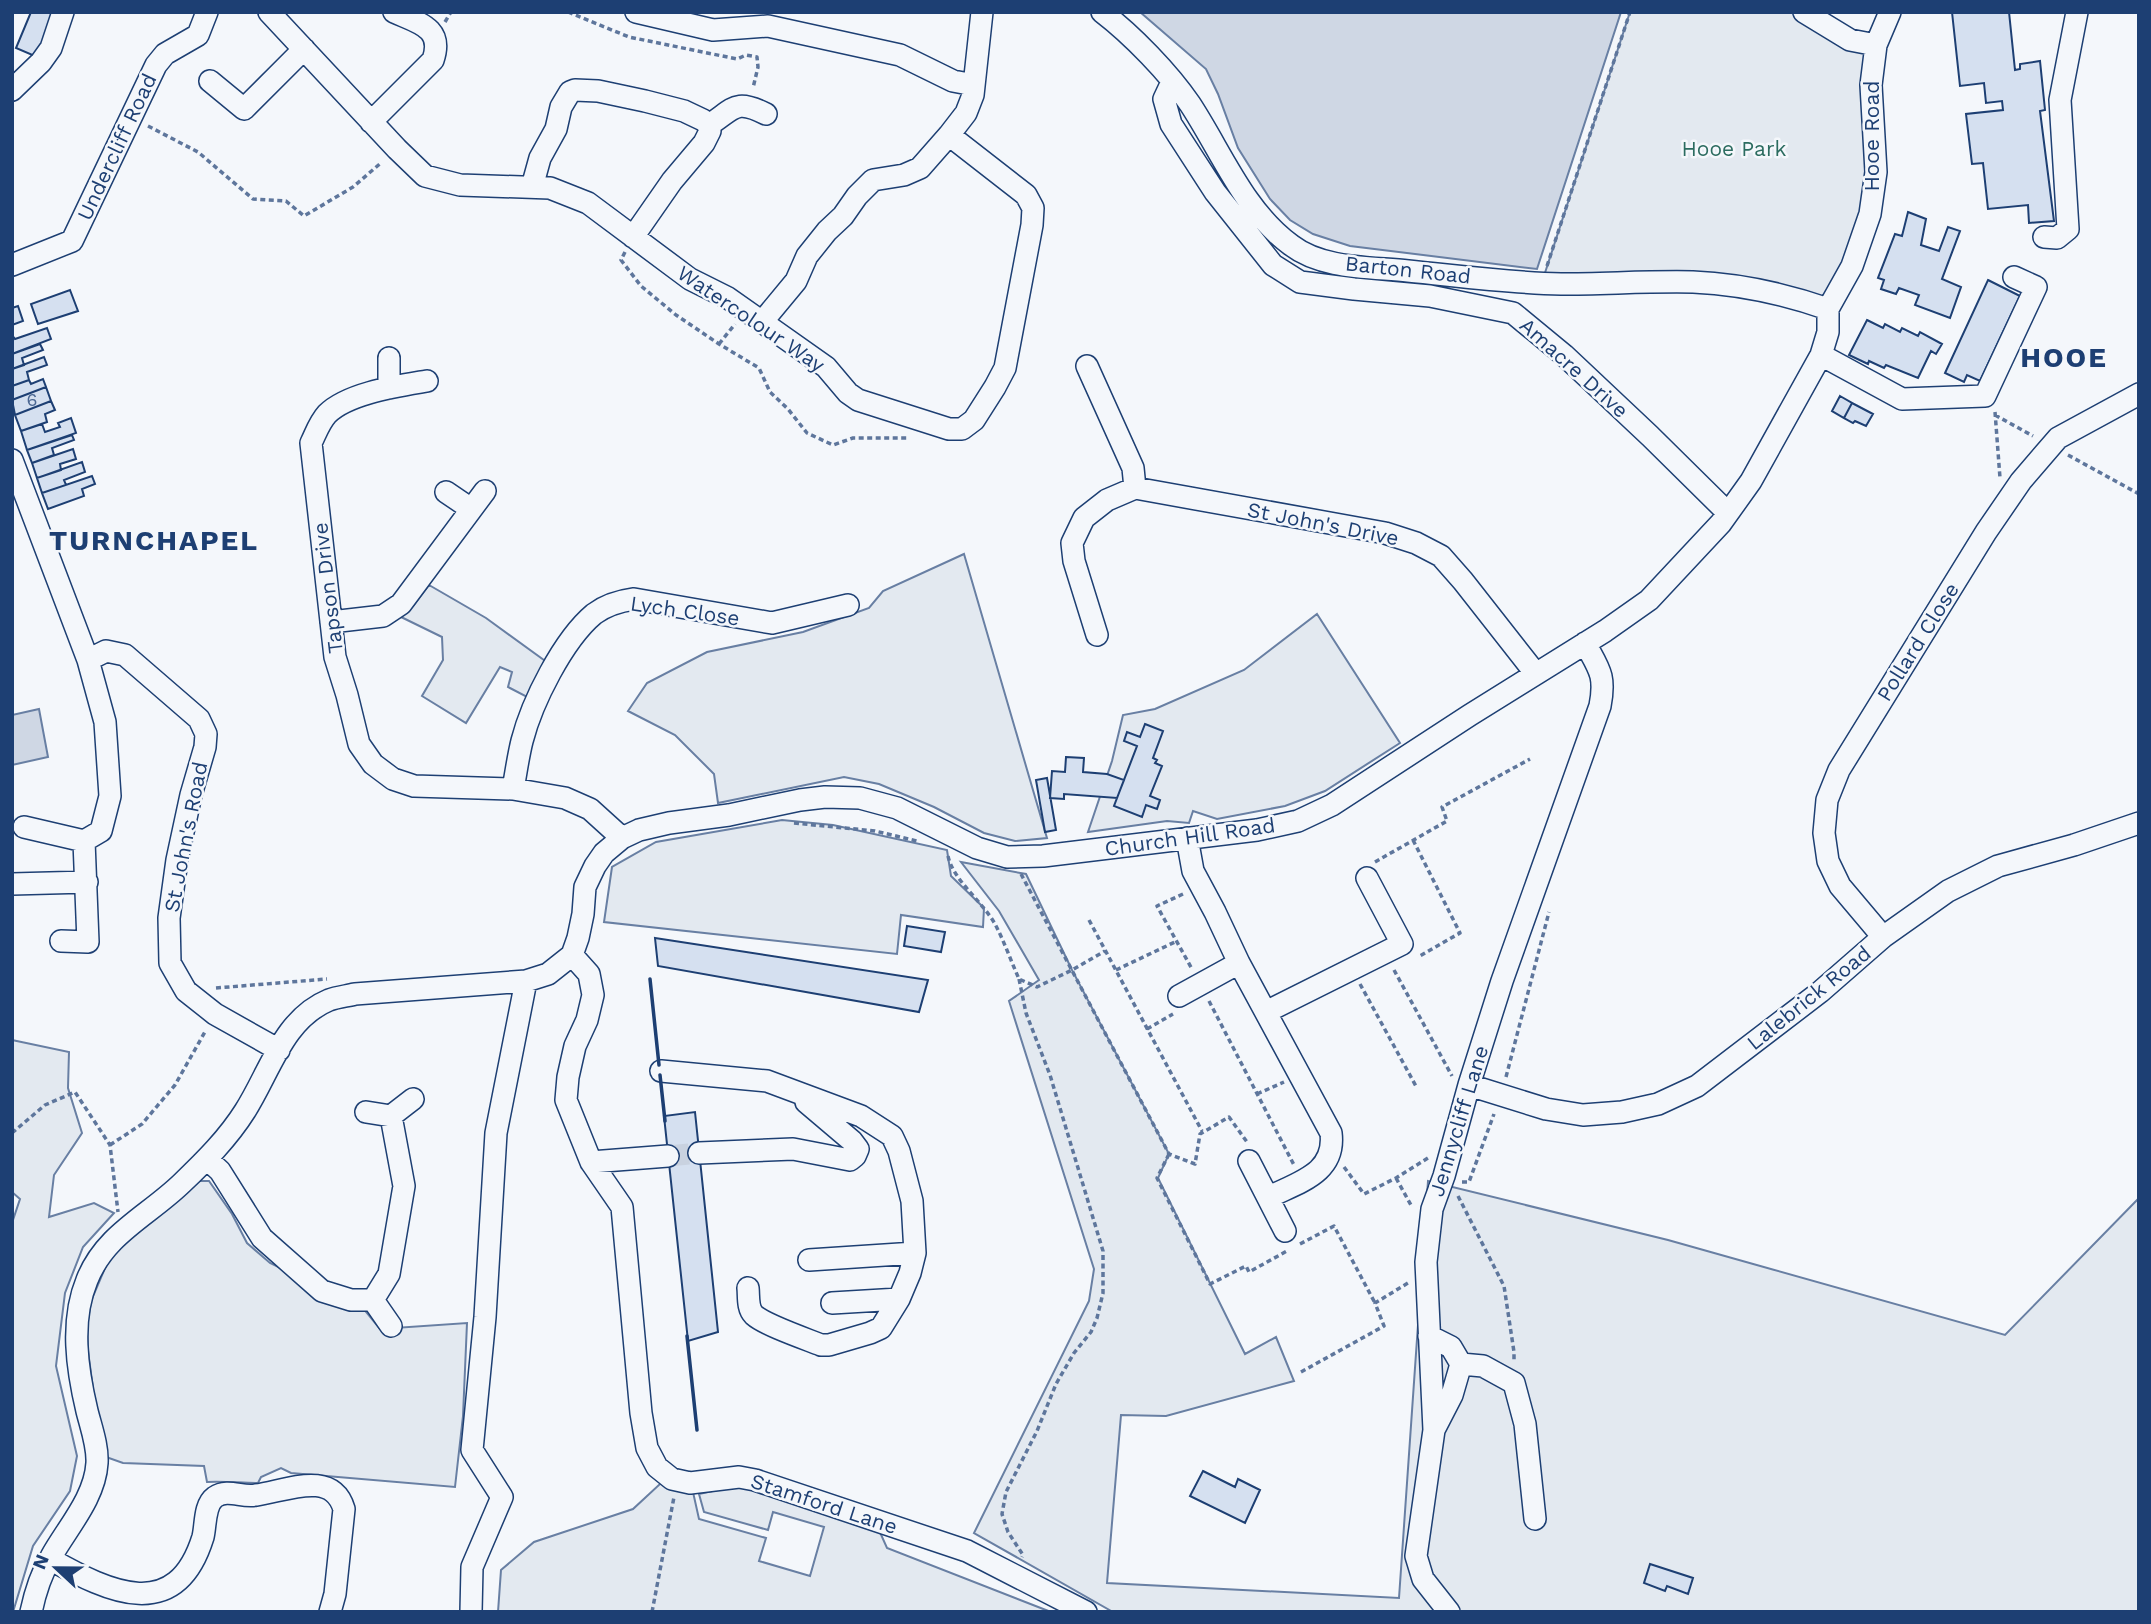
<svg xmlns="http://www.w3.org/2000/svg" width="2151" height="1624" font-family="'Work Sans',sans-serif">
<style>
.green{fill:#e3e9f0;stroke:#687fa3;stroke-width:2}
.water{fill:#cfd7e4;stroke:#687fa3;stroke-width:2}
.building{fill:#d5e0f0;stroke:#1d3f73;stroke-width:2}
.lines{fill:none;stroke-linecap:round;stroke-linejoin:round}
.minor-tunnel{stroke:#c9d2e0;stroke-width:21;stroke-dasharray:21 10;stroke-linecap:butt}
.minor-casing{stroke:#1d3f73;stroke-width:24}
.path{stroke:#5e769c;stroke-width:3.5;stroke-dasharray:5 3.5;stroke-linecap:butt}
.minor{stroke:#f4f7fb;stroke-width:21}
.wall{stroke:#1d3f73;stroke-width:3.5}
.labels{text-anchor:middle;stroke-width:5;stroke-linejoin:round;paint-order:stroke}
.number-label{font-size:18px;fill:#4b6792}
.street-label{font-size:21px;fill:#1d3f73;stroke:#f4f7fb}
.park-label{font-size:21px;fill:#2c6c60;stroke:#f4f7fb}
.district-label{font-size:28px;font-weight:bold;letter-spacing:2px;fill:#1d3f73;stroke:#f4f7fb}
</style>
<rect width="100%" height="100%" fill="#f4f7fb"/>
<path class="green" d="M1630,12h174l72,33v127l-48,137 -74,-20 -212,-7z
M964,554l83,284 -32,3 -31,-8 -50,-26 -55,-23 -35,-7 -126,26 -4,-29 -39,-39 -47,-24 19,-28 60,-31 96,-20 66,-24 14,-17z
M429,585l57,33 62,45 -19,35 -21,-11 4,-15 -12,-5 -34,56 -44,-27 21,-36 -1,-23 -43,-21 14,-10z
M1317,614l83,129 -75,48 -40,15 -68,13 -24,-8 -4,12 -22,-2 -79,11 24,-71 11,-46 32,-6 89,-39z
M782,820l51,5 114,25 4,26 33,32 -1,19 -82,-12 -4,39 -293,-32 8,-55 44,-25z
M961,862l65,12 46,96 97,184 -11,24 87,176 31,-17 18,44 -128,35 -45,-1 -14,168 292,15 29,-417 240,59 337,95 134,-137v414h-1026l-139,-79 115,-232 5,-32 -85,-268 30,-21 -40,-69z
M12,1040l57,12 -1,36 14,45 -28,42 -5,42 45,-14 20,10 -31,34 -18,46 -9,73 21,90 -7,35 -37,55 -20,66 -1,-389 8,-24 -8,-7z
M199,1181h10l23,33 15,29 23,20 93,45 17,21 87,-6 -4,93 -8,71 -164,-14 -10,-5 -20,9 -3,6c-17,0 -34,-2 -51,-1l-3,-16 -81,-3 -17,-6 -12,-61 -6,-45 -1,-25 4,-25 20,-47z
M661,1483l32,9 6,27 67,19 -7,23 51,15 14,-49 -51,-15 -5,18 -64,-18 -5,-18 50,-11 130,47 8,18 164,64h-553l3,-42 33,-28 99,-33z"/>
<path class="water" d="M1140,12h481l-84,257 -187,-23 -37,-12 -23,-14 -20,-21 -32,-51 -20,-54 -12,-25z
M39,709l9,48 -36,8v-50z"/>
<path class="building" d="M31,12h25l-19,45 -21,-9z
M1952,12h57l6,58 5,-1v-5l20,-3 5,49 -5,1 14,110 -25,2 -1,-18 -40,4 -5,-46 -11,1 -6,-50 37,-4 -1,-9 -16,2 -2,-20 -24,3z
M1908,212l18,7 -5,26 18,6 9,-24 12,4 -18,48 19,8 -11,31 -35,-13 4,-10 -20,-7 -3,6 -15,-5 3,-9 -6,-2 17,-44 7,2z
M1988,280l32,16 -40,85 -13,-6 -3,7 -19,-9z
M70,290l8,21 -40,13 -7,-20z
M18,306l5,15 -11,4v-17z
M1867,320l16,8 2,-4 15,8 2,-4 16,8 2,-4 22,12 -6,10 -5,-3 -13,27 -32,-13 -2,3 -15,-7 -1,3 -19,-9z
M47,328l4,11 -39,15v-19l3,4z
M40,344l3,6 -21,8 2,7 -12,4v-15z
M44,357l3,8 -20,7 2,8 -17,6v-17z
M43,379l3,8 -34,13v-14l17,-6 2,4z
M46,387l5,14 -36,14 -3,-15z
M1840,396l12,7 -8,15 -12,-7z
M51,401l4,9 -10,4 2,8 -26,9 -6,-16z
M1852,403l21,11 -7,12 -11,-5 -2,2 -9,-5z
M71,418l5,15 -49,17 -6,-19 21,-7 3,8 15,-5 -2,-4z
M72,435l2,5 -22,8 2,7 -22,8 -5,-13z
M73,449l3,10 -16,5 1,6 -24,8 -5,-15z
M82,462l3,10 -21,8 2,5 -24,8 -5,-15z
M92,476l3,8 -13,5 2,7 -36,13 -6,-16z
M1145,724l18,7 -10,27 4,2 -2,3 7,3 -12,30 10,4 -3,9 -11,-4 -4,12 -28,-11 23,-60 -13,-5 3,-9 13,5z
M1066,757l18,1 -1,14 24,2 17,6 -7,18 -53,-4v5l-14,-1 2,-27 13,1z
M1047,778l9,52 -11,2 -9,-52z
M907,926l38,6 -4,20 -37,-6z
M655,938l273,42 -9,32 -261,-46z
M695,1112l23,220 -30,9 -24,-225z
M1203,1471l32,16 3,-8 22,11 -15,33 -55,-27z
M1650,1564l43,14 -5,16 -21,-8 -2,5 -21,-8z"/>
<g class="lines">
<path class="minor-tunnel" d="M668,1156l31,-3"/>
<defs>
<path id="minor" d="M269,12l128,137 28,27 35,9 90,3 38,15 102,76 38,19 98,69 22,26 10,7 91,29h13l12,-9 21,-33 10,-19 27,-143 1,-17 -7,-13 -77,-60
M636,12l77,18 55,-4 132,29 53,26 21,4
M1102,12c30,23 67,61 88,92 31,47 54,107 101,141 31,24 79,22 117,26 51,5 102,12 153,13 44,0 88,-3 132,-2 46,2 92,12 135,27
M1804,12l46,28 26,5
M210,81l34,28 60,-60
M1172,82l-8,17 7,25 44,68 58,73 27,17 54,7 76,7 83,17 51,42 86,81 78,77
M12,90l29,-28 10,-14 12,-36
M371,122l62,-62c11,-32 -14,-37 -39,-48
M709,125c25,-16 26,-27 57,-11
M532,187l8,-29 16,-29 5,-22 9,-15 5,-2 23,1 47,10 39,10 19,9 6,5 1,6 -6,12 -32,38 -39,56
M2044,237l13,1 11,-9 -8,-129 17,-88
M12,265l60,-24 84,-176 9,-11 33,-19 9,-23
M762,322l34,-41 11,-25 20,-25 16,-15 14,-20 16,-16 31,-5 16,-7 29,-33 17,-22 7,-18 9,-83
M1821,355l81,44 83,-3 51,-109 -22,-10
M1087,366l46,102 2,20
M427,381c-29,5 -79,12 -100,33 -8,9 -11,19 -16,29l24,214 12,38 12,49 14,20 20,15 21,7 99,3 52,9 25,11 32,29
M389,388v-30
M12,460l76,200 17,62 5,74 -9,35 -17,10 4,101 -27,-1
M446,492l25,17
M331,622l52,-6 18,-12 84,-113
M1097,635l-23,-74 -2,-18 12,-25 23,-18 28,-12 250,45 31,10 25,13 22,25 73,93
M88,660l18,-9 19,4 74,64 7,15 -1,13 -14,48 -14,65 -8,58 1,45 16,28 29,23 64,36
M513,789c3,-16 5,-32 9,-48 10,-39 41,-101 72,-127 12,-9 25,-13 40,-15l138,24 76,-18
M24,827l60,14
M1187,838l6,33 22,41 24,51 92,170c5,40 -32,49 -62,64
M12,884l75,-2
M1883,937l-43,-51 -12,-25 -4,-28 3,-33 12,-30 147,-238 35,-51 37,-43 81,-44
M572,955l6,-17 5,-24 2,-27 10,-21 9,-13 18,-15 17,-8 30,-7 60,-8 71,-15 25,-3 35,1 37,10 80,40 30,9 36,-1 214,-26 41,-9 34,-16 138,-90 135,-84 44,-31 72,-77 30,-42 70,-126 7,-23v-23l24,-43 18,-52 6,-42 -5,-87 5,-40 14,-33
M572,955l17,19 4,21 -6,25 -12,26 -7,31 -2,23 25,62 31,45 19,206 6,35 10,19 15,12 18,4 49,-6 16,3 212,71 119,61
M1179,996l60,-33
M1266,1012l136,-68 -35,-66
M661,1071l106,10 94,35 31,20 7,15 13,50 3,52 -5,20 -11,26 -18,29 -11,5 -41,12h-8c-15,-6 -56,-20 -67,-30 -7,-7 -5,-19 -6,-27
M1469,1085l77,24 37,6 39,-3 36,-8 39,-18 123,-94 63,-55 65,-46 50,-25 76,-21 65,-22
M391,1116l22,-17
M699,1153l94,-4 57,11 5,-4 3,-7 -6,-8 -46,-39
M207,1159l13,12 42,67 60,53 29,9h22l16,-26 15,-88 -13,-70 -25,-4
M1249,1161l36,70
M591,1162l77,-6
M809,1260l106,-7
M373,1300l18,26
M832,1303l67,-4
M1429,1336l22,11 10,17 -9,31 -17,33
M1461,1364l22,2 31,17 11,41 10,95
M50,1559c60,34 126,65 153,-22 3,-12 1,-32 12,-40 13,-9 27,1 41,-2 30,-4 76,-26 88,14l-9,85 -5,18
M31,1612c4,-19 10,-38 20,-55 16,-29 44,-59 46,-94 1,-17 -6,-36 -10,-52 -10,-42 -17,-90 0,-131 18,-46 61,-64 95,-97 23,-22 46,-45 63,-72 25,-39 38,-92 84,-111 8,-3 18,-4 26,-6l171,-13 22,-7 24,-19
M471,1612l1,-45 30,-70 -30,-47 13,-133 11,-184 30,-152
M1449,1612l-26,-33 -7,-23 18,-126 -8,-168 6,-53 12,-33 25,-91 33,-104 98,-275c6,-31 -1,-37 -15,-63"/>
</defs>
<use href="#minor" class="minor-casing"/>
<path class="path" d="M568,12l61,25 108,22 9,-4 11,2 1,10 -5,21
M445,22l6,-10
M148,126l50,26 55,47 33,2 18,15 49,-29 29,-25
M625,252l-4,8 20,26 35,29 43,29 40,24 11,24 18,17 19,24 26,12 20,-7h56
M1547,266l83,-254
M719,344l16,-20
M1995,412l5,66
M1995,415l38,21
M2068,455l71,39
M794,823l81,8 42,10
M1413,840l47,93 -42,24
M948,856c5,24 34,45 47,68 9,17 16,37 24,55l18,8 35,-17 33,-19
M1375,862l72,-41 -5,-14 88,-48
M1021,874l148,280 26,10 5,-30 29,-17 18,25
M1183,894l-26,12 35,63
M1089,920l113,211
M1116,970l61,-29
M1394,970l58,106
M1019,979l7,34 24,62 53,176v42l-6,25 -6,14 -17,21 -18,31 -19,47 -31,61 -4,22 6,18 15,23 -1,2
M1360,984l57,104
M216,988l111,-9
M1209,1001l85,164
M1147,1029l26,-15
M1506,1077l43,-165
M1257,1094l27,-12
M12,1133l33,-28 30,-13 35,53 8,67
M110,1145l32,-21 33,-39 31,-55
M1169,1154l-12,24 53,106 36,-18 3,6 38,-21
M1344,1167l20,27 32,-16 32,-20
M1396,1178l16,29
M1462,1182h7l25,-68
M1458,1196l46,90 10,66v10
M1300,1244l34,-18 41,77
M1301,1372l83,-46 -9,-23 33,-20
M652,1612l22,-115"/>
<use href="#minor" class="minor"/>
<path class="wall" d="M650,979l9,86
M660,1075l5,46
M687,1336l10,94"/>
</g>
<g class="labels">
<g class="number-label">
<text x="32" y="406">6</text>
</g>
<g class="street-label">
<text transform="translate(1872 136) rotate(-90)" y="7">Hooe Road</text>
<text transform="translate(117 147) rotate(-65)" y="7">Undercliff Road</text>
<text transform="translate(1408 270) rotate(6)" y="7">Barton Road</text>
<text transform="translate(751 319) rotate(34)" y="7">Watercolour Way</text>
<text transform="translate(1574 368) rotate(42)" y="7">Amacre Drive</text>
<text transform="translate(1323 524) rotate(11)" y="7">St John's Drive</text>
<text transform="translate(328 588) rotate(-97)" y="7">Tapson Drive</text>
<text transform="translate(685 611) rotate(8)" y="7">Lych Close</text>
<text transform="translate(1918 642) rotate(-58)" y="7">Pollard Close</text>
<text transform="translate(186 837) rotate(-79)" y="7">St John's Road</text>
<text transform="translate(1190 837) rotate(-8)" y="7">Church Hill Road</text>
<text transform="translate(1809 998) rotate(-39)" y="7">Lalebrick Road</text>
<text transform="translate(1459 1121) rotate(-73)" y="7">Jennycliff Lane</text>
<text transform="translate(824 1504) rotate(18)" y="7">Stamford Lane</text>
</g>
<g class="park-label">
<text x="1734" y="156">Hooe Park</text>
</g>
<g class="district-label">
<text x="2064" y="367">HOOE</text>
<text x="154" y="550">TURNCHAPEL</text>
</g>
</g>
<rect width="2151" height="1624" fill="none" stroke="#1d3f73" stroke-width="28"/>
<g transform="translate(56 1568) rotate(292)" stroke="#f4f7fb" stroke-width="5" paint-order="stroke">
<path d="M0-5L12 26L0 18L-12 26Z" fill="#1d3f73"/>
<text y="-10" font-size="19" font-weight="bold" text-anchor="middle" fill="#1d3f73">N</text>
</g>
</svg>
